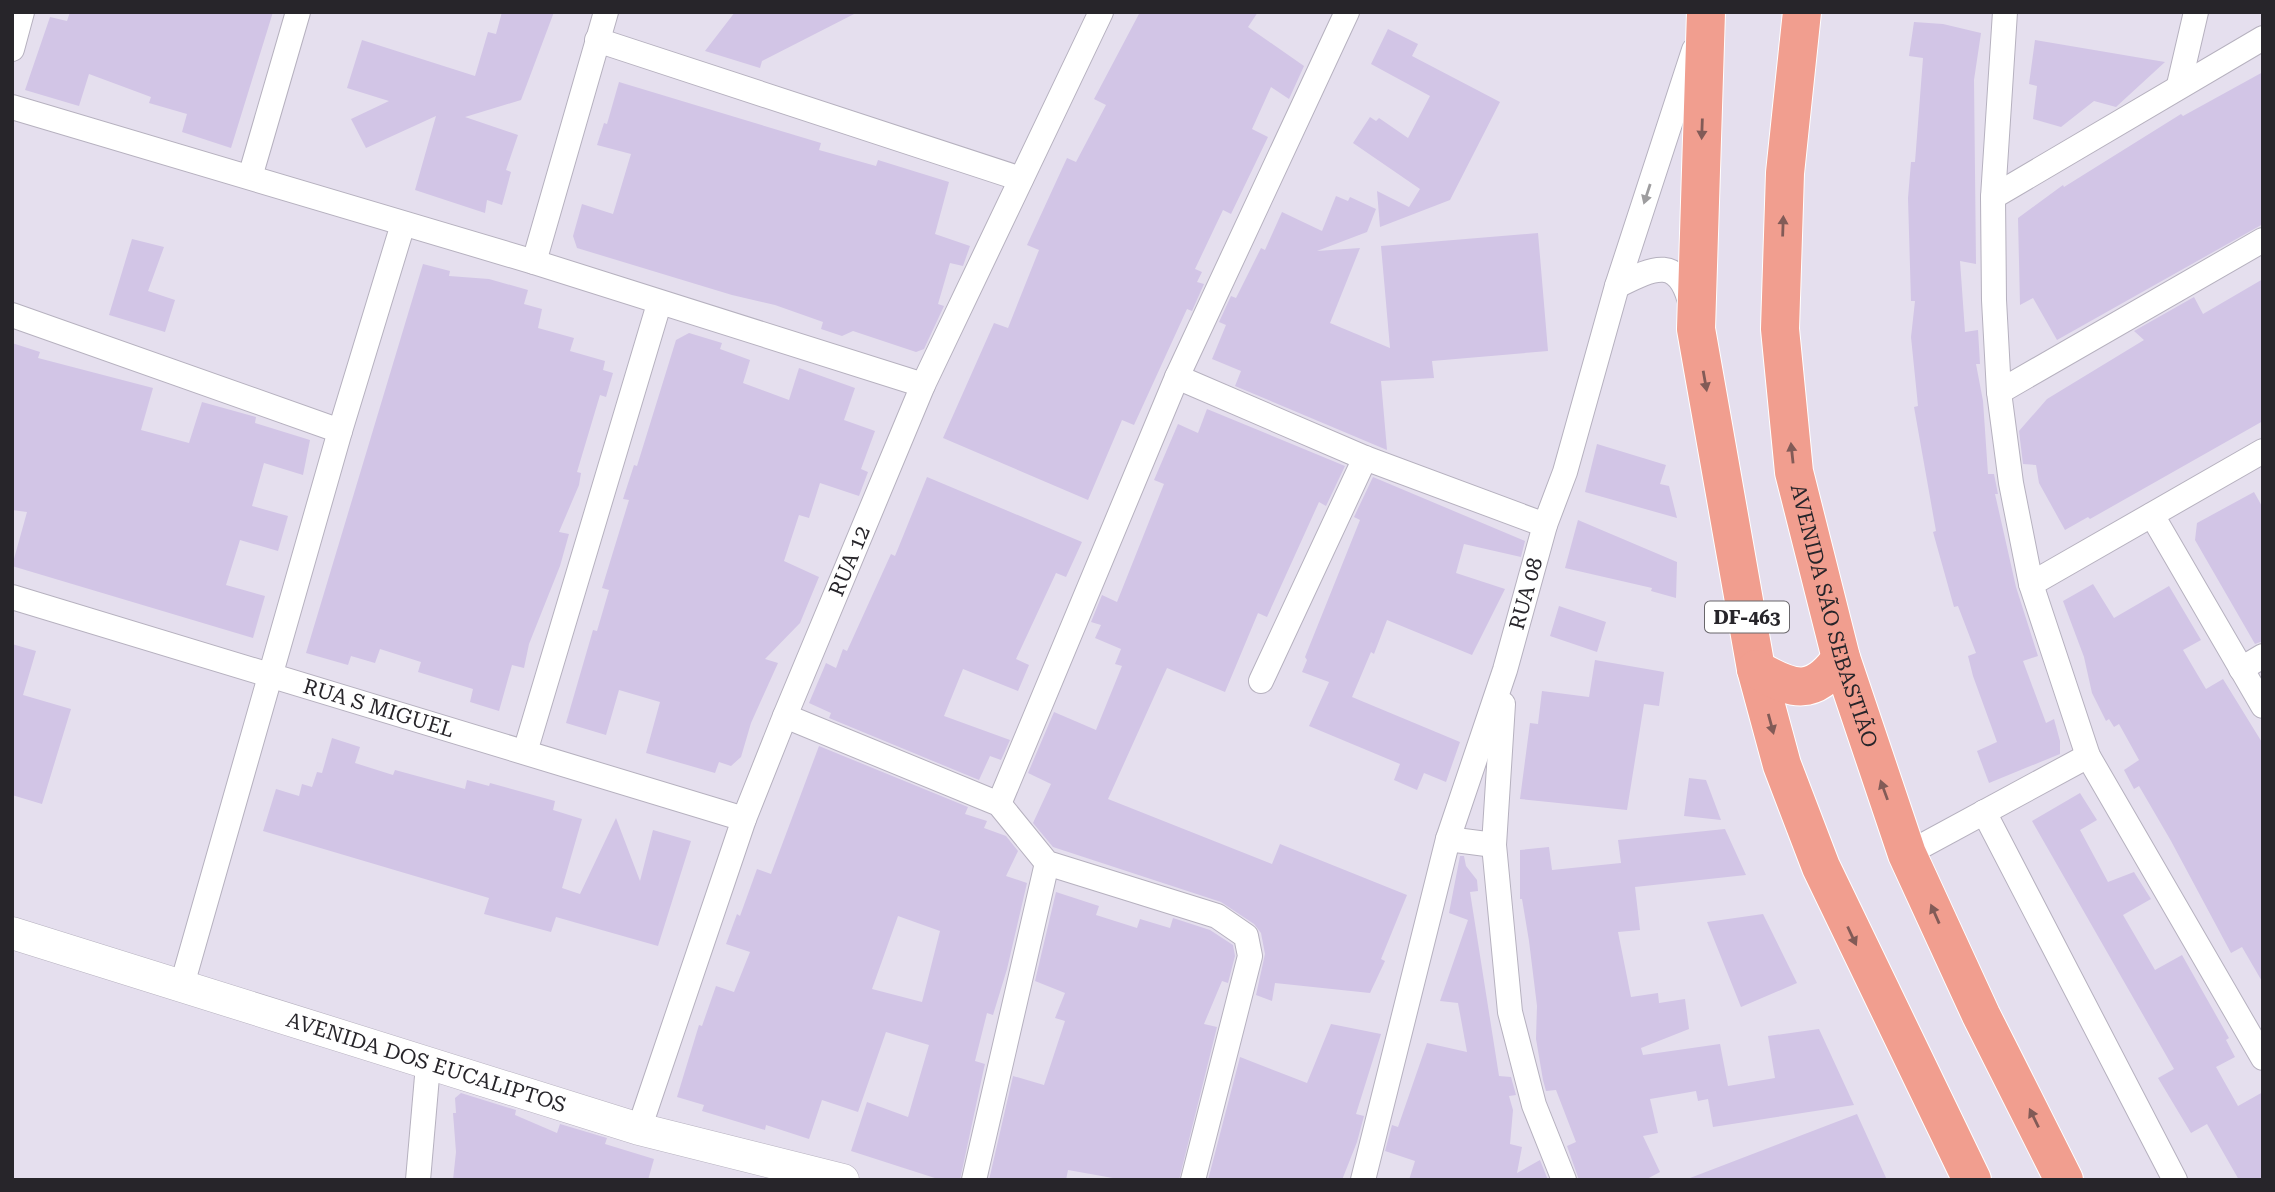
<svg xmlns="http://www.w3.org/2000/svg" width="2275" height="1192" font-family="'Roboto Serif',serif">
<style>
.building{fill:#d2c5e6;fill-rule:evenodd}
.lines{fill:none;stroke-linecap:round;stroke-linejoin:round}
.minor-casing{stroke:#b6b1bf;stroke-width:26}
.tertiary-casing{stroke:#b6b1bf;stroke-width:33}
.primary-casing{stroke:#fff;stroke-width:40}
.minor{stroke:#fff;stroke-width:24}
.tertiary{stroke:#fff;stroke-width:32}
.primary{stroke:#f19e8f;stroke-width:38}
.oneway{fill:#825b57}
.oneway2{fill:#9e9d9f}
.labels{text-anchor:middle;stroke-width:5;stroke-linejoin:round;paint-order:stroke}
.shield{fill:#fff;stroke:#68666a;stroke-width:2}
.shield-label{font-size:19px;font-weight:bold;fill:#27252a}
.street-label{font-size:21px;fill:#27252a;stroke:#fff}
</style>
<rect width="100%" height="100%" fill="#e5dfee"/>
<path class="building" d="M70,12h203l-42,136 -49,-16 5,-18 -38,-11 2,-6 -62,-23 -10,32 -54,-16 25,-73 17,4z
M502,12h52l-33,88 -56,17 53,18 -12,35 5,2 -9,33 -15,-5 -2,13 -70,-23 21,-74 -70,32 -15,-29 38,-18 -42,-13 15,-48 113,36 13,-44 8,2z
M735,12h123l-96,49 -2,7 -55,-17z
M1140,12h118l-10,15 56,39 -15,33 -18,-12 -19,42 16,8 -37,77 -8,-4 -28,59 7,3 -5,10 7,2 -12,27 -5,-2 -53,116 -12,-5 -34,80 -145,-62 51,-115 14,5 31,-78 -12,-5 40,-87 9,4 30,-57 -12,-6z
M1914,22l29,2 38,9 -7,47 2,184 -16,-3 5,71 13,-2 2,34h-4l7,37 5,73h6l4,20h-3l21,93 22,69 -15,5 23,62 8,-4 6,22v13l-71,29 -12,-32 20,-9 -24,-66 -5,-20 8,-3 -18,-47 -4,1 -21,-75 3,-1 -22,-124 4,-1 -7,-69 4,-36h-4l-3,-103 3,-36h4l8,-104 -14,-2z
M1388,29l30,15 -6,12 88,46 -50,98 -70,27 -3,-36 32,16 11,-18 -67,-46 17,-26 6,4 3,-3 29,20 22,-42 -59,-32z
M2035,40l130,22 -49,45 -22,-6 -33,26 -28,-8 4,-33 -8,-2z
M2263,72v152l-206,116 -24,-42 -13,7 -2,-87 45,-33 1,2 117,-73 2,2z
M619,82l202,61 -2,7 57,16 2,-6 71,22 -14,52 35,12 -7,20 -13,-3 -12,41 6,2 -20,43 -8,3 -63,-21 -11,5 -21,-7 2,-7 -48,-17 -43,-10 -155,-47 -4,-12 9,-32 31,10 18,-60 -34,-9 7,-22 3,1z
M1336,196l12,5 2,-4 26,12 -9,23 -50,19 43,-3 -30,75 60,25 -9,-102 157,-13 10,118 -116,10 2,17 -53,3 6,69 -152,-64 6,-15 -29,-12 14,-34 -7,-3 12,-26 5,2 25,-50 4,2 17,-38 40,19z
M132,239l32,8 -16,44 27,9 -10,32 -56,-17z
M423,264l27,7 -1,5 40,3 39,11 -4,14 18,5 -4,19 36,10 -4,13 35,10 -2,9 10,3 -7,24 -6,-2 -23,77 4,1 -2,12 -20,47 10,2 -9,32 -31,78 -5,24 -12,-3 -13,46 -29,-9 3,-13 -55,-17 3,-10 -41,-13 -5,14 -24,-7 -3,9 -42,-12z
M2263,279v142l-173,98 -2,-2 -23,13 -26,-47 -3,-18 -13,-1 -4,-33 28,-32 97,-59 -10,-9 60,-34 9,17z
M689,333l33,10 -2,6 30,11 -7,23 46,17 10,-32 56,20 -11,32 31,11 -14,38 7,3 -9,24 -39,-13 -11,35 -10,-3 -15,46 35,16 -19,46 -35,36 13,4 -27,60 -10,34 -10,9 -12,-4 -4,11 -69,-20 14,-51 -41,-12 -13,45 -40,-12 27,-93 4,1 12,-41 -7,-2 27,-88 -6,-1 11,-34 3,1 39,-126z
M12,343l28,9 -2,6 115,30 -12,42 48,13 13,-41 54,15 -1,6 55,17 -7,35 -39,-12 -12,43 36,10 -10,35 -38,-11 -14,45 39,11 -12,42 -241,-72 15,-54 -15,-2z
M1207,409l138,57 -19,40 -7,-4 -52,115 -9,-4 -33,79 -58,-24 -59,131 164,65 8,-20 127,51 -26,64 4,2 -15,32 -95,-10 -3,18 -16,-6 9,-41 -4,-21 -7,-9 -33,-22 -168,-55 -20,-24 18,-39 -23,-11 26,-61 42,18 26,-64 -7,-2 6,-15 -26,-11 6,-13 -10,-3 11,-27 15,7 47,-118 -10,-4 24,-56 20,9z
M1597,444l69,21 -6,19 9,2 8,32 -92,-26z
M927,477l155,65 -16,35 -10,-4 -40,86 13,6 -11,26 -55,-22 -19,47 66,24 -9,20 -11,-4 -11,24 -150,-62 2,-5 -22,-10 17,-40 10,5 7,-19 4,2 44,-97 4,2z
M1373,477l152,64 -4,16 -57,-13 -8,29 49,16 -33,66 -85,-35 -13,34 -3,-2 -19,45 108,45 -14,40 -22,-9 -7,17 -23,-10 6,-16 -91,-38 20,-44 -27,-10 5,-12 -2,-3 55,-137 -6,-3z
M2254,492l9,16v133l-8,3 -60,-104 2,-17z
M1578,520l99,42 -1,36 -25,-7 1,-3 -87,-20z
M2093,584l21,34 55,-32 32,54 -18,10 23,39 17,-10 40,65v239l-21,-36 -11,6 -60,-112 -32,-55 -5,3 -10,-19 15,-10 -20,-36 -5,3 -5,-8 -3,2 -14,-28 -8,-36 -21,-56z
M1559,606l47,16 -9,30 -47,-16z
M12,644l24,7 -13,44 48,14 -29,95 -30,-9z
M1595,660l69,12 -5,34 -15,-2 -17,106 -107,-11 10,-76 8,1 4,-33 47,6z
M332,738l28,9 -5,16 38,12 2,-5 70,19 2,-9 22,6 1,-3 65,18 -2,9 29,9 -20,69 18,6 36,-76 24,63 13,-51 38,11 -33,105 -102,-29 -5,15 -67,-18 5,-16 -226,-67 13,-42 23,7 3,-12 10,3 5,-15 5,1z
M819,746l149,61 -3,7 22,7 -3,7 22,8 12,15 -12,25 21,7 -20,86 -14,46 -6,-2 -12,48 10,3 -1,4 -24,112h-19l-90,-29 16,-49 41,15 21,-72 -43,-13 -28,80 -36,-12 -13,39 -43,-14 -1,5 -63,-19 2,-6 -27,-8 22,-72 3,1 14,-40 18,6 16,-40 -24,-8 11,-30 3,2 17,-47 14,5zM898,916l42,15 -18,71 -50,-13z
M1689,778l17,2 15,40 -37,-4z
M2080,793l17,27 -17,10 28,52 26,-10 17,27 -28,16 32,55 27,-15 47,83 -3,2 9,17 -19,10 22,39 25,-14v88h-24l-32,-56 -16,9 -33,-55 16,-9 -142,-248z
M1725,829l21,46 -111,12 5,43 -22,2 13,65 27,-4 1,10 26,-4 4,30 -48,19 2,7 77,-11 8,42 47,-8 -7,-42 51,-7 35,76 -141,22 -5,-28 -10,2 -2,-10 -46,8 8,34 -15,3 17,36 -15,8h-66l-12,-34 9,-4 -20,-52 -10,1 -3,-11 -7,-41 1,-33 -8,-65 -7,-42h-2v-49l29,-3 3,23 69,-7 -3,-23z
M1460,856h4l2,10 11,14 1,11 -8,1 29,184 12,1 5,18 -7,1 4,14 -3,34 12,3 -5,26 23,-13 8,20h-139l6,-19 -30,-10 7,-26 6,2 29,-84 40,9 -9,-49 -18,-2 28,-81 -19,-7z
M1056,892l43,14 -3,9 41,13 3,-9 30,9 3,-10 37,12 23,15 2,11 -7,27 -6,-2 -18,43 13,3 -38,153h-55l-56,-10 -2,10h-77l24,-104 31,9 21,-64 -10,-3 10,-25 -30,-12z
M1763,914l34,69 -56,24 -34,-85z
M1331,1024l50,10 -25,80 8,2 -7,26 -15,38h-134l32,-123 67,26z
M461,1093l55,17 -1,5 42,18 3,-9 47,14 -2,6 49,15 -6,21h-195l3,-28 -3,-39h3l-1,-15z
M1857,1114l30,66h-196l-1,-2z"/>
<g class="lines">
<defs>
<g id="minor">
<path d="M2005,12l-12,185 1,103 5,92 12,91 20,101 57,172 175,302"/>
<path d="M597,40l424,139"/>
<path d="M12,49l10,-37"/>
<path d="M2179,85l17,-73"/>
<path d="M12,107l522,155 389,123"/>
<path d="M250,177l48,-165"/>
<path d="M1993,197l270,-159"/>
<path d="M534,262l72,-250"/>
<path d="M1617,286c36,-18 62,-32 74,20"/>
<path d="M12,315l328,116"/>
<path d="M1177,377l188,81 180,67"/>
<path d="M1999,392l264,-152"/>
<path d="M2152,515l111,191"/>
<path d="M2031,584l232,-133"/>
<path id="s1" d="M12,597l732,222"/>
<path d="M2241,669l22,-13"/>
<path d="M1261,681l104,-223"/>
<path d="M1503,704l-9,141 16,167 24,93 30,75"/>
<path d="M785,716l214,88 48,59 170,53 29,20 4,20 -57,224"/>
<path d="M525,752l134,-448"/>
<path d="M999,804l178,-427 170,-365"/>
<path d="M1984,812l191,368"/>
<path d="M1448,839l46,6"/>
<path d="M1907,854l181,-98"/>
<path d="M182,985l158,-554 63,-207"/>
<path id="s2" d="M639,1129l105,-310 41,-103 138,-331 178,-373"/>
<path d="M418,1180l10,-115"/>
<path d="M974,1180l73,-317"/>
<path id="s3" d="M1363,1180l85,-341 57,-169 40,-145 20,-53 52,-186 77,-236"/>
</g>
<g id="tertiary">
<path id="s4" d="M12,933l627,196 204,51"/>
</g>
<g id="primary">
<path d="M1706,12l-10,317 60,340 26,96 39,102 151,313"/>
<path id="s5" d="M1802,12l-17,161 -5,156 14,143 47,186 66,196 74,161 83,165"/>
<path d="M1756,669c37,22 58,28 85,-11"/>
</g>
</defs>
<use href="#minor" class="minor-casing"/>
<use href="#tertiary" class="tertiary-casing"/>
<use href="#primary" class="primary-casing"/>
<use href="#minor" class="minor"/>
<use href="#tertiary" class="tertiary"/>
<use href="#primary" class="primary"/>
</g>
<defs><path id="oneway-solid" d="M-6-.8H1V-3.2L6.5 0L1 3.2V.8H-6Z" transform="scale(1.75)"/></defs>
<g class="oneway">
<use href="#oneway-solid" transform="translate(1702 129) rotate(92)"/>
<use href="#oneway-solid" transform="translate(1783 226) rotate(-88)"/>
<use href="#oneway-solid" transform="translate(1705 381) rotate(80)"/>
<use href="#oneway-solid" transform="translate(1792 453) rotate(-96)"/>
<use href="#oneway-solid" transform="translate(1771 724) rotate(75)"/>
<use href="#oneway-solid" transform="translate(1884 790) rotate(-110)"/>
<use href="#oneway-solid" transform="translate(1935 914) rotate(-114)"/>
<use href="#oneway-solid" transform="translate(1852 936) rotate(65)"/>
<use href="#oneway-solid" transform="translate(2034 1118) rotate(-116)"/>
</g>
<use class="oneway2" href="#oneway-solid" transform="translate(1647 194) rotate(108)"/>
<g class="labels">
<rect class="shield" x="1705" y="601.5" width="84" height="31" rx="5"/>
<g class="shield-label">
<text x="1747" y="624">DF-463</text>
</g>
<g class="street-label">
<text dy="7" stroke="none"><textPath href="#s2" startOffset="606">RUA 12</textPath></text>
<text dy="7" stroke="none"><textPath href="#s3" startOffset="609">RUA 08</textPath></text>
<text dy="7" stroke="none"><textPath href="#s5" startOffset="611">AVENIDA SÃO SEBASTIÃO</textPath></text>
<text dy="7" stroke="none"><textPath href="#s1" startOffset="383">RUA S MIGUEL</textPath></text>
<text dy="7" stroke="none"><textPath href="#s4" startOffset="434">AVENIDA DOS EUCALIPTOS</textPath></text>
</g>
</g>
<rect width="2275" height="1192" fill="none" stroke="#27252a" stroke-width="28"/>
</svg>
